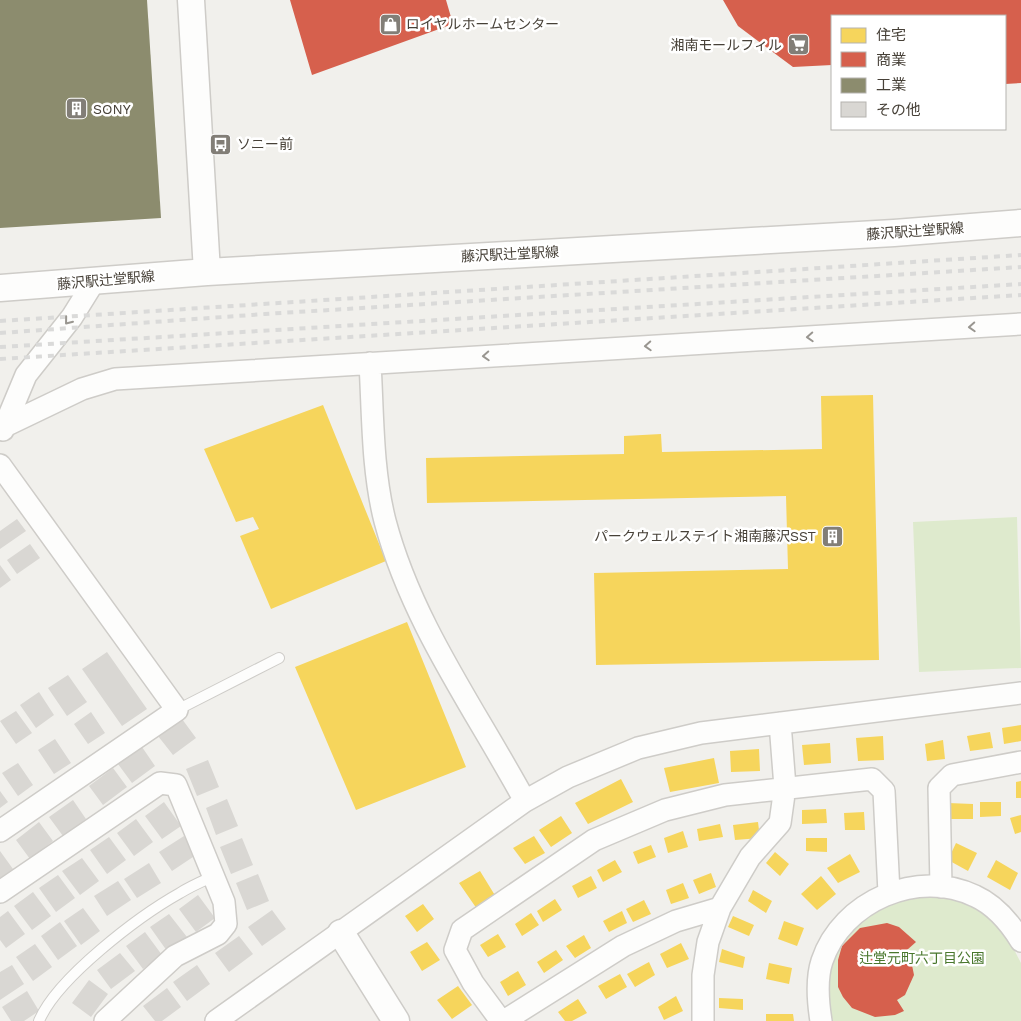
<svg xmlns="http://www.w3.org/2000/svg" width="1021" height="1021" font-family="'Work Sans','Noto Sans JP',sans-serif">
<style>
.green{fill:#deeacd}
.homes{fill:#f6d55c}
.shops{fill:#d6604d}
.industry{fill:#8c8c6e}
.building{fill:#d9d7d3}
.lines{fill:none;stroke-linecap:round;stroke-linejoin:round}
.service-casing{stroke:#ceccc8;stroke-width:12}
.minor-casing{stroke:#ceccc8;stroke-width:24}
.tertiary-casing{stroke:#ceccc8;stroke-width:29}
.service{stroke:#fdfdfc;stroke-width:10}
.minor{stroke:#fdfdfc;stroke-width:21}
.tertiary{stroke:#fdfdfc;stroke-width:26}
.rail{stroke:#dadad9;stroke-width:4;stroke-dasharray:6 6;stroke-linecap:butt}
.oneway{stroke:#999690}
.labels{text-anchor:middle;stroke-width:5;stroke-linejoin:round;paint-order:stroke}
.poi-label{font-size:14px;fill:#474138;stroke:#fff;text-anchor:start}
.street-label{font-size:14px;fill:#474138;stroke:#fff}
.park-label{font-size:14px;fill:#49772d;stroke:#fff}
</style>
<rect width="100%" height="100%" fill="#f1f0ec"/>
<path class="green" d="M1017,517l4,151 -102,4 -6,-150z
M930,894l39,8 15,10 24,26 13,25v58h-193l-3,-16 7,-47 12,-23 38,-30z"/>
<path class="homes" d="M873,395l6,265 -283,5 -2,-92 194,-4 -2,-73 -359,7 -1,-45 198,-4v-18l37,-2 1,18 160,-3 -1,-53z
M323,405l63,156 -115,48 -31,-73 19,-7 -6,-12 -17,5 -32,-73z
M407,622l59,145 -110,43 -61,-143z
M1021,725v16l-17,3 -2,-16z
M990,732l3,16 -23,3 -3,-15z
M883,736l1,24 -26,1 -2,-23z
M943,740l2,19 -18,2 -2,-17z
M830,743l1,20 -27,2 -2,-20z
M759,749l1,22 -29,1 -1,-21z
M714,758l5,25 -49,9 -6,-24z
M621,779l12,23 -45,22 -13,-21z
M1021,781v17h-5v-16z
M980,802h21v14l-21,1z
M948,803l25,1v15h-25z
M826,809l1,14 -25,1v-14z
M864,812l1,18h-20l-1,-17z
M1021,815v17l-6,2 -5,-16z
M561,816l11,17 -21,14 -12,-17z
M758,822l2,16 -25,2 -2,-15z
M720,824l3,13 -24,4 -2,-12z
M683,831l5,16 -20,6 -4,-15z
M534,836l11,17 -20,11 -12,-16z
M806,838h21v14l-21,-1z
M956,843l21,10 -9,18 -20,-11z
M651,845l5,12 -18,7 -5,-12z
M775,852l14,12 -9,12 -14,-13z
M850,854l10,18 -22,11 -11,-15z
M615,860l7,12 -19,10 -6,-12z
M996,860l22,13 -8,17 -23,-13z
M480,871l16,26 -19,12 -18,-26z
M711,873l5,14 -17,7 -6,-14z
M591,876l6,12 -19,10 -6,-12z
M821,876l15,18 -19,16 -16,-16z
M683,883l6,15 -18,6 -5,-14z
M753,890l19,11 -6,12 -18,-12z
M555,899l7,11 -19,12 -6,-11z
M644,900l7,14 -18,8 -7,-13z
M423,904l11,15 -17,13 -12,-16z
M622,911l5,12 -18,9 -6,-11z
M531,913l8,12 -17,11 -7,-12z
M733,916l21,9 -5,11 -21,-9z
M784,921l20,7 -7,18 -19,-7z
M498,934l8,13 -18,10 -8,-12z
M584,935l7,13 -16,10 -9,-12z
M427,942l13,18 -18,11 -12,-19z
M681,943l8,16 -22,9 -7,-14z
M722,949l23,8 -2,11 -24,-6z
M556,950l7,10 -19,13 -7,-11z
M649,962l6,13 -20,12 -8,-13z
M769,963l23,5 -3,16 -23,-5z
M518,971l8,14 -18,11 -8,-14z
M620,974l7,13 -21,12 -8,-13z
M458,986l14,19 -20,14 -15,-19z
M676,996l7,15 -19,9 -6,-13z
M719,998l24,1v11l-24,-2z
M578,999l9,14 -15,8h-7l-7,-9z
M766,1014h27l1,7h-28z"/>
<path class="shops" d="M290,0h156l7,24 -141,51z
M723,0h298v83l-16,1v-68h-173v49l-39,2 -55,-41z
M887,923l12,4 17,15 -9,8 4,10 3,15 -9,20 -8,5 7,11 -9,4 -20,2 -23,-9 -9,-11 -5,-10v-27l4,-14 18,-18z"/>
<path class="industry" d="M0,0h147l14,218 -161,10z"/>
<path class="building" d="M17,519l9,12 -26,18v-18z
M30,544l10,14 -23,16 -10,-14z
M0,565l11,15 -11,8z
M107,652l40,57 -25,17 -40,-57z
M68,675l19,27 -20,14 -19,-28z
M39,692l15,23 -18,13 -16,-23z
M16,711l16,22 -16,11 -16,-23z
M91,712l14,21 -17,11 -14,-20z
M182,719l14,19 -23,17 -15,-19z
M55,739l16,24 -17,11 -16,-24z
M142,747l13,19 -23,17 -14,-19z
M208,760l11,27 -22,9 -11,-27z
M18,763l15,22 -15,11 -16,-23z
M113,768l14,19 -24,18 -14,-19z
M0,791l8,11 -8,6z
M227,799l11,27 -22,9 -10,-27z
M73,800l13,19 -23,17 -14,-19z
M164,802l17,24 -19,13 -17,-23z
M136,819l17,23 -19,14 -17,-23z
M39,822l14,19 -23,18 -14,-19z
M184,836l12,19 -24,16 -13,-19z
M109,837l17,23 -19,14 -17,-24z
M242,838l11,27 -22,9 -11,-27z
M0,851l13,18 -13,9z
M82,858l17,23 -19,14 -18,-24z
M149,863l12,20 -24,15 -13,-19z
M258,874l11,27 -22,9 -11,-27z
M58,875l17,23 -19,14 -17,-24z
M118,881l13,19 -24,16 -13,-20z
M33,892l18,24 -19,14 -18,-24z
M198,895l17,23 -19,14 -17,-23z
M83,908l17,23 -19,14 -17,-24z
M272,910l14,19 -24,17 -14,-19z
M8,911l17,23 -19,14 -6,-8v-23z
M169,914l18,23 -20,14 -17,-24z
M60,922l17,24 -19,14 -17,-24z
M145,932l17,23 -19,14 -17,-23z
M239,936l14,18 -24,18 -14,-19z
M35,944l17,23 -19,14 -17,-24z
M120,953l15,18 -24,18 -14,-19z
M12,965l12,19 -24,16v-28z
M197,965l13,19 -23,17 -14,-19z
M89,980l19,14 -17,23 -19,-14z
M167,988l14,19 -19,14h-7l-12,-15z
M27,991l12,20 -15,10h-13l-9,-14z"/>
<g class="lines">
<defs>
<path id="service" d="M177,710l102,-52
M39,1021c18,-43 100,-105 141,-128 11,-7 23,-12 34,-17"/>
<path id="minor" d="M370,363c3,52 2,107 15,158 27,102 90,188 140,280
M7,425l75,-36 33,-10 906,-55
M3,430l23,-55 46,-58 23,-37
M0,465l177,245 -177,121
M941,887l-2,-99 13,-13 69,-13
M0,892l160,-109 16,2 48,117 2,22 -8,10 -43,22 -70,65
M216,1021l309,-220 43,-24 70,-29 63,-15 320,-40
M501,1021l-28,-38 -18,-33 7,-20 132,-90 71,-30 60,-15 147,-16 12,12 5,102
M504,1021l119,-75 53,-25 44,-13
M703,1021v-46l5,-33 12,-34 30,-51 30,-34 5,-36 -5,-64
M821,1021c-3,-19 -5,-42 1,-60 20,-60 96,-93 153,-65 20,9 35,27 46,45"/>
<path id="tertiary" d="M191,0l16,272
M0,288l207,-16 687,-39 127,-10
M341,933l55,88"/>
</defs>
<use href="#service" class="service-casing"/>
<use href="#minor" class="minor-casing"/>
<use href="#tertiary" class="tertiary-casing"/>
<use href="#service" class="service"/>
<use href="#minor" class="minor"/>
<use href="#tertiary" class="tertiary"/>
<path class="rail" d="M0,321l1021,-66
M0,333l265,-19 756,-47
M0,347l1021,-63
M0,359l1021,-64"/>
</g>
<defs><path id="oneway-chevron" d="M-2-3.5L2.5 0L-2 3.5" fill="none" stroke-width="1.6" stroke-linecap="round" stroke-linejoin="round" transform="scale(1.25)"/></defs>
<g class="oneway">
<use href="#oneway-chevron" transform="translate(68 321) rotate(129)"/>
<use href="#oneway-chevron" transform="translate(972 327) rotate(177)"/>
<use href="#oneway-chevron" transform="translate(810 337) rotate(177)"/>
<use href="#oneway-chevron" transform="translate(648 346) rotate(177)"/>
<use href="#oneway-chevron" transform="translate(486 356) rotate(177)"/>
</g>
<defs>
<symbol id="shop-square" viewBox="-11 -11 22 22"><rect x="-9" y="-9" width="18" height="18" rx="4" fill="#827e77" stroke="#fff"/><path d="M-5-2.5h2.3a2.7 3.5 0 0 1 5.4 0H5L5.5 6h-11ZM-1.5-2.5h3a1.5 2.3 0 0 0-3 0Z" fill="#fff"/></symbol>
<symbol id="supermarket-square" viewBox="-11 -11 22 22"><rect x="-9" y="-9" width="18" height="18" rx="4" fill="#827e77" stroke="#fff"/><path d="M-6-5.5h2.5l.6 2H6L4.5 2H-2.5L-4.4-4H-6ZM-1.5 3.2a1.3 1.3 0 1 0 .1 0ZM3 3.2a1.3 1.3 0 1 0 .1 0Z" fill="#fff"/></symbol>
<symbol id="building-square" viewBox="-11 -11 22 22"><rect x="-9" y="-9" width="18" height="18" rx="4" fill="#827e77" stroke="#fff"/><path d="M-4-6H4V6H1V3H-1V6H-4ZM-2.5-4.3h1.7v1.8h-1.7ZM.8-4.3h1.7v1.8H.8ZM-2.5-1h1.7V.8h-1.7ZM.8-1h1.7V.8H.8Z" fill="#fff"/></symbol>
<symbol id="bus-square" viewBox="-11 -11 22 22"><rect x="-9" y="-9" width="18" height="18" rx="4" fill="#827e77" stroke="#fff"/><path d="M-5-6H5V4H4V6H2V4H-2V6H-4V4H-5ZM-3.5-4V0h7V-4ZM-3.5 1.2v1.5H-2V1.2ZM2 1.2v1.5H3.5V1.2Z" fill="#fff"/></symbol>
</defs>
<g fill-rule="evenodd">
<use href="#shop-square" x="378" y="12" width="25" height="25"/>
<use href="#supermarket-square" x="786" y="32" width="25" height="25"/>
<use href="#building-square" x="64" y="96" width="25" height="25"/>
<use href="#bus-square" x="208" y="132" width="25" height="25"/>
<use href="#building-square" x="820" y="524" width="25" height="25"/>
</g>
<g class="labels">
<g class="poi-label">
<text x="406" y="29">ロイヤルホームセンター</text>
<text x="782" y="50" text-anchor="end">湘南モールフィル</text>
<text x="93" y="114">SONY</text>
<text x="237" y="149">ソニー前</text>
<text x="816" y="541" text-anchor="end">パークウェルステイト湘南藤沢SST</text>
</g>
<g class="street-label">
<text transform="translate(915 231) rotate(-4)" y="5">藤沢駅辻堂駅線</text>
<text transform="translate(510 254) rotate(-3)" y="5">藤沢駅辻堂駅線</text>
<text transform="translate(106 280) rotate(-5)" y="5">藤沢駅辻堂駅線</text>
</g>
<g class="park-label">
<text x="922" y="963">辻堂元町六丁目公園</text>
</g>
</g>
<rect x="831" y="15" width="175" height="115" fill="#ffffff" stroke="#b5b3af"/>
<rect x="841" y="28" width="25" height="15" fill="#f6d55c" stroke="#b5b3af"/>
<text x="876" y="40" font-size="15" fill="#474138">住宅</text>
<rect x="841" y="52" width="25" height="15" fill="#d6604d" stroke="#b5b3af"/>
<text x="876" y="65" font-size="15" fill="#474138">商業</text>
<rect x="841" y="78" width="25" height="15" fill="#8c8c6e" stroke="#b5b3af"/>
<text x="876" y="90" font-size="15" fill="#474138">工業</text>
<rect x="841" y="102" width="25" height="15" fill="#d9d7d3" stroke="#b5b3af"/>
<text x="876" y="115" font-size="15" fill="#474138">その他</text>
</svg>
